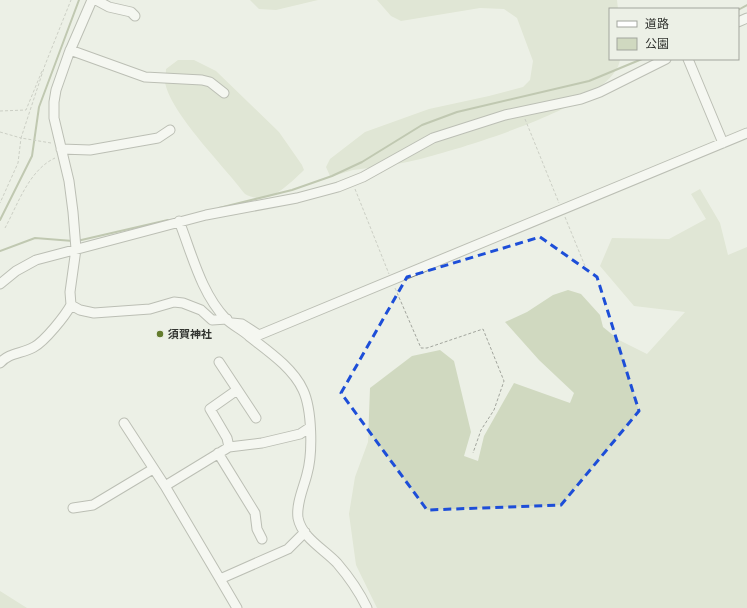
<svg xmlns="http://www.w3.org/2000/svg" width="747" height="608" font-family="'Noto Sans','Noto Sans JP',sans-serif">
<style>
.green{fill:#d0d9c0}
.lines{fill:none;stroke-linecap:round;stroke-linejoin:round}
.stream{stroke:#8a9872;stroke-width:2}
.minor-casing{stroke:#80837a;stroke-width:11}
.path{stroke:#a2a59d;stroke-width:1;stroke-dasharray:3 2;stroke-linecap:butt}
.minor{stroke:#fff;stroke-width:9}
.marked{fill:none;stroke:#1d4ed8;stroke-width:3;stroke-dasharray:8 5;stroke-linejoin:round}
.poi-dot{fill:#647c2e;stroke:#ecf0e6;stroke-width:1.5}
.labels{text-anchor:middle;stroke-width:3.5;stroke-linejoin:round;paint-order:stroke}
.poi-label{font-size:11px;font-weight:bold;fill:#323430;stroke:#ecf0e6;text-anchor:start}
</style>
<rect width="100%" height="100%" fill="#ecf0e6"/>
<path class="green" d="M250,0h68l-42,10 -17,-1z
M377,0h240l1,9h-8v50h10c-4,45 -164,91 -204,101 -20,5 -42,7 -63,10 -8,2 -15,5 -23,6l-4,-9 4,-8 35,-27 64,-23 60,-13 34,-9 7,-7 3,-19 -16,-43 -13,-9 -24,-1 -79,13 -10,-5z
M178,60h16l22,11 63,61 23,33 2,5c-17,16 -36,37 -59,24 -20,-27 -75,-81 -80,-112 0,-4 1,-9 1,-13z
M700,189l20,34 8,32 19,-8v361h-370l-21,-43 -7,-51 6,-37 13,-35 2,-54 42,-32 28,-6 14,11 17,71 -7,24 14,5 6,-25 30,-53 56,20 4,-10 -35,-33 -34,-38 22,-10 26,-17 15,-5 13,4 19,21 3,12 16,13 28,14 38,-42 -51,-6 -34,-40 12,-28 57,1 37,-20 -15,-25z
M0,591l27,17h-27z"/>
<g class="lines">
<path class="stream" d="M738,10l9,-5
M219,208l73,-18 40,-14 30,-14 60,-37 35,-13 132,-31 53,-22
M0,220l32,-64 7,-49 40,-107
M77,241l91,-21
M0,251l35,-13 38,3"/>
<defs>
<path id="minor" d="M96,0l13,7 22,5 4,4
M738,22l9,-4
M70,50l75,27 57,3 8,2 14,11
M688,59l35,84
M61,149l29,1 68,-12 12,-8
M179,221c13,33 22,72 47,98 7,7 17,11 24,18 18,14 43,31 53,53 9,19 10,63 4,84 -3,13 -11,29 -9,44 4,20 26,31 39,45 12,14 22,28 30,45
M0,284l16,-13 20,-11 170,-45 91,-17 41,-11 25,-10 70,-39 72,-23 76,-16 19,-7 66,-33
M71,305l9,5 14,3 56,-4 24,-7 9,1 18,7 11,10 15,-1
M232,323l10,1 17,11 488,-202
M219,362l37,56
M0,363c10,-11 22,-9 34,-16 11,-6 31,-31 37,-42l-1,-13 6,-43 -3,-37 -4,-31 -15,-63v-16l2,-12 13,-37 23,-53
M124,423l41,63 55,93
M229,447l-2,-9 -17,-29 27,-19
M218,453l37,60 2,16 5,10
M165,486l64,-39 33,-4 38,-9 9,-6
M73,508l20,-3 60,-36
M237,608l-17,-29 68,-30 17,-17"/>
</defs>
<use href="#minor" class="minor-casing"/>
<path class="path" d="M0,111l26,-1 16,-39
M525,119l34,84
M0,132l21,6 -3,25 -18,40
M51,143l-30,-5 24,-73 26,-65
M355,189l34,85
M565,217l22,54
M5,228c13,-24 24,-58 50,-70
M395,288l26,60h6l56,-19 21,52 -10,29 -13,20 -8,23"/>
<use href="#minor" class="minor"/>
</g>
<path d="M0 0H747V608H0ZM540,237l57,40 42,134 -78,94 -134,5 -86,-117 66,-116z" fill="#ecf0e6" fill-opacity=".55" fill-rule="evenodd"/>
<path class="marked" d="M540,237l57,40 42,134 -78,94 -134,5 -86,-117 66,-116z"/>
<circle class="poi-dot" cx="160" cy="334" r="4"/>
<g class="labels">
<g class="poi-label">
<text x="168" y="338">須賀神社</text>
</g>
</g>
<rect x="609" y="8" width="130" height="52" fill="#ecf0e6" stroke="#a2a59d"/>
<rect x="617" y="21" width="20" height="6" fill="#ffffff" stroke="#a2a59d"/>
<text x="645" y="28" font-size="12" fill="#323430">道路</text>
<rect x="617" y="38" width="20" height="12" fill="#d0d9c0" stroke="#a2a59d"/>
<text x="645" y="48" font-size="12" fill="#323430">公園</text>
</svg>
